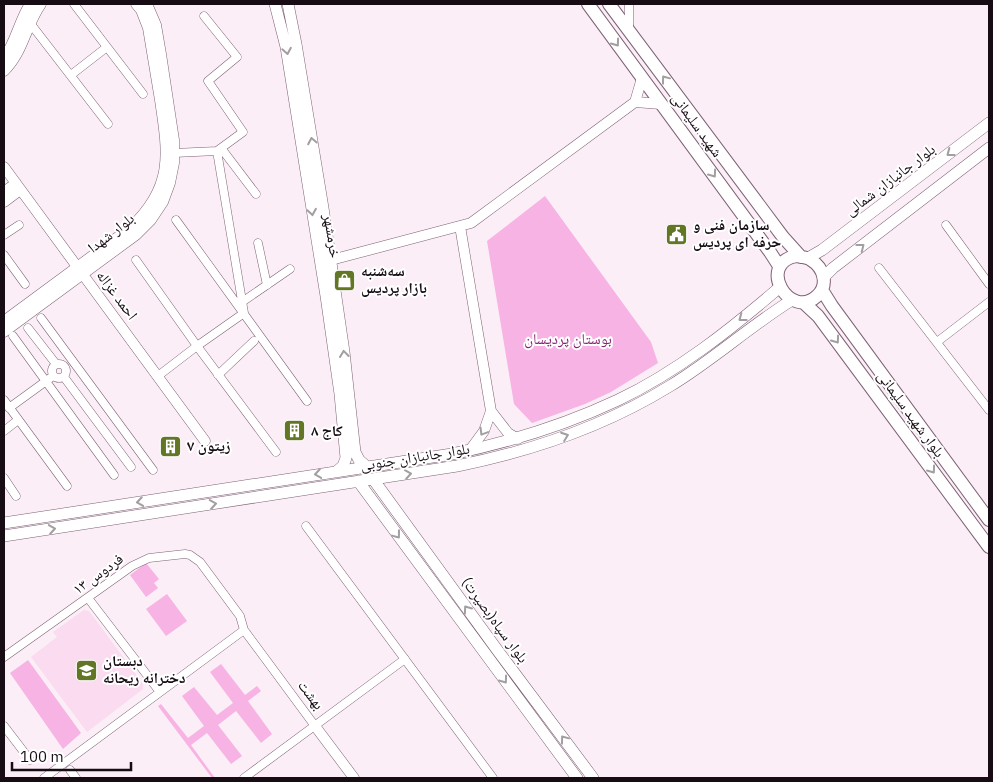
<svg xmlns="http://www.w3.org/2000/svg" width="993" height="782" font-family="'IBM Plex Sans','Noto Naskh Arabic',sans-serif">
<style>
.built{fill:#fadbf0}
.green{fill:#f7b3e3}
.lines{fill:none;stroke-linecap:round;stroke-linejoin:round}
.minor-casing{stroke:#7e6275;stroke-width:9}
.tertiary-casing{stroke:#7e6275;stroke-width:11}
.secondary-casing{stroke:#7e6275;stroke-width:12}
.primary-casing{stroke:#7e6275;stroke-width:14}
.minor{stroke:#fff;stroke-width:8}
.tertiary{stroke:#fff;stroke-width:10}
.secondary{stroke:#fff;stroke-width:11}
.primary{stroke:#fff;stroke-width:12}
.oneway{stroke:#a29ea1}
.labels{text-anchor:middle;stroke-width:4;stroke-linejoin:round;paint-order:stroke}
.street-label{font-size:15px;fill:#170c14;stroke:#fff}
.poi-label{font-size:15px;font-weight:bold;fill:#170c14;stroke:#fff;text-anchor:start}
.park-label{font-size:15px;fill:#83246f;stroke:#fff}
</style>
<rect width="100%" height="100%" fill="#fbeef6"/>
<path class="built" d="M84,610l5,1 54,73v5l-56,43 -56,-75 26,-20 -4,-5z"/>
<path class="green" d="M545,196l106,146 7,21 -47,29 -26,12 -53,19 -18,-19 -27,-163z
M146,563l13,16 -5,4 4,5 -12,9 -16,-22z
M167,594l20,27 -21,15 -20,-27z
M28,660l53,73 -18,16 -53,-76z
M221,664l24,31 12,-9 4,5 -13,10 24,33 -11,9 -25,-32 -18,14 24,31 -11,8 -24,-31 -16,12 24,33h-3l-54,-72 3,-2 27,34 16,-12 -22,-30 12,-9 23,28 16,-12 -23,-31z"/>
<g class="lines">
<defs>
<path id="minor" d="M74,4l69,90
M629,4v26
M30,23l78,101
M71,75l36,-28
M221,148l35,46
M174,153l43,-2 26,-19 -35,-51 29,-24 -33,-41
M176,220l131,181
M946,225l43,59
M4,235l15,-10
M258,243l9,42
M4,255l21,29
M136,260l61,86 79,106
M879,268l110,142
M242,302l48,-33
M41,318l112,152
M28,328l28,36
M13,336l101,139
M937,342l52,-40
M52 371a7 7 0 1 1 14 0a7 7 0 1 1-14 0Z
M218,375l36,-34
M158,376l39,-30 47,-33 -27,-162
M64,377l67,90
M4,400l63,86
M9,408l44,-32
M4,431l14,-11
M4,478l12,18
M306,526l187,252
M88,598l72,94
M4,657l128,-91 17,-8 36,-4 5,1 10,7 40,54 4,14 71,96
M4,726l26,34
M70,770l6,8
M44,778l200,-148
M244,778l161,-119"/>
<path id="tertiary" d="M4,58c12,-17 15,-37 26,-54
M4,71c19,-18 22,-46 37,-67
M642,78l-7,24 26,2
M4,167l201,274
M4,192l12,-9
M4,202l16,-12
M460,226l31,185 -7,20 -14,19
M331,260l140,-37 164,-121
M4,321l126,-93c44,-41 38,-74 30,-128 -4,-24 -8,-48 -12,-72l-7,-18 -5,-6
M4,332l132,-97 15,-15 12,-18 7,-19 4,-20v-23l-13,-86 -5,-29 -9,-21
M491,411l17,22 10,6
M315,726l39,52"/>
<path id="secondary" d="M275,4l11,43 40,249 14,98 6,64 -3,8 -7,6
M288,4l8,40 27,164 21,144 11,100 4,8 8,7
M808,258l14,-8 167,-127
M823,278l10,-10 156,-120
M373,479l125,172 95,127
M358,481l219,297
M4,523l448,-69c58,-12 113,-29 166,-54 59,-28 113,-71 162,-113
M4,536l453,-70c75,-15 148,-40 213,-80 43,-26 80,-60 122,-86"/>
<path id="primary" d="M588,4l182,248 9,14
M609,4l174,233 18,20
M796,256c5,1 11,1 15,4 13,8 18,25 6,36 -27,25 -61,-32 -21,-40z
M822,290l10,16 157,214
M804,303l14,13 171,231"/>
</defs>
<use href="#minor" class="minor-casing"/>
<use href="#tertiary" class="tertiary-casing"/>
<use href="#secondary" class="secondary-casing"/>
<use href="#primary" class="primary-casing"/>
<use href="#minor" class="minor"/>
<use href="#tertiary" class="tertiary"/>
<use href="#secondary" class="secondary"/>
<use href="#primary" class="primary"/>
</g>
<defs><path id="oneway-chevron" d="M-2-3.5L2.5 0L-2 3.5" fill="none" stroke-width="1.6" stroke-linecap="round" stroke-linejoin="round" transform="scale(1.25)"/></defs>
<g class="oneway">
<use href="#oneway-chevron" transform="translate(616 43) rotate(54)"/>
<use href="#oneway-chevron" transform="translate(287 51) rotate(80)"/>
<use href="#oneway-chevron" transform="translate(665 79) rotate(-127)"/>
<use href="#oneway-chevron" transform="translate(312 141) rotate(-101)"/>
<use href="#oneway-chevron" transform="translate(950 153) rotate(143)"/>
<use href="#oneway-chevron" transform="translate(713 174) rotate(54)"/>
<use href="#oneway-chevron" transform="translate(312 212) rotate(81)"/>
<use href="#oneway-chevron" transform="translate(861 247) rotate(-38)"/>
<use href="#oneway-chevron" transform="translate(742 318) rotate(143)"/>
<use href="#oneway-chevron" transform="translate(836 340) rotate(54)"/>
<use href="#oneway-chevron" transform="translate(344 354) rotate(-97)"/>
<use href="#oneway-chevron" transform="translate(483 432) rotate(121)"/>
<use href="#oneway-chevron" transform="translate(565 436) rotate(-20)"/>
<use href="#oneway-chevron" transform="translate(932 470) rotate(54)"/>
<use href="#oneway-chevron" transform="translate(318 474) rotate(171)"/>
<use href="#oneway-chevron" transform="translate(408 474) rotate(-9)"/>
<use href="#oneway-chevron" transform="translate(140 502) rotate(171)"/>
<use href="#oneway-chevron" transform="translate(213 504) rotate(-9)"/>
<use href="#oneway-chevron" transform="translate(52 529) rotate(-9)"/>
<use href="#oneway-chevron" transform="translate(397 535) rotate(53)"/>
<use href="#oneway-chevron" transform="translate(467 609) rotate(-126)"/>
<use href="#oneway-chevron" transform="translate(504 680) rotate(54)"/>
<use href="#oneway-chevron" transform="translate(564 739) rotate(-127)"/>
</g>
<defs>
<symbol id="civic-square" viewBox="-11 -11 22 22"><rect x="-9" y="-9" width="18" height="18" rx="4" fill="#627626" stroke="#fff"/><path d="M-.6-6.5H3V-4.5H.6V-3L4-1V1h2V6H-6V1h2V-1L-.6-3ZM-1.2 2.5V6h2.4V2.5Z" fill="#fff"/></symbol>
<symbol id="shop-square" viewBox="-11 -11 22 22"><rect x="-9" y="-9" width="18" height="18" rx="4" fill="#627626" stroke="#fff"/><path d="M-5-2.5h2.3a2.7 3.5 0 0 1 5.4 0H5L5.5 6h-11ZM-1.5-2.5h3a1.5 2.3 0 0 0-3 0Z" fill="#fff"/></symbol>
<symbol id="building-square" viewBox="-11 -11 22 22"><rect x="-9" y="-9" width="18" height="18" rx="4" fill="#627626" stroke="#fff"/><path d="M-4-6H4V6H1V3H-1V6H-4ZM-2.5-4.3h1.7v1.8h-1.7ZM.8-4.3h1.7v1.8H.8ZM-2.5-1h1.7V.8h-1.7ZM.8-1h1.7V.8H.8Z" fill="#fff"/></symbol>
<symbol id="school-square" viewBox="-11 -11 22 22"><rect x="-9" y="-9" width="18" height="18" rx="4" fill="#627626" stroke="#fff"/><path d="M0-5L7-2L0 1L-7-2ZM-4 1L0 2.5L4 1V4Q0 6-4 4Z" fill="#fff"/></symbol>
</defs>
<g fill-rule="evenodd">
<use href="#civic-square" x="664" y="222" width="25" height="25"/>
<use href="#shop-square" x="332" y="268" width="25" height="25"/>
<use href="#building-square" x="282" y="418" width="25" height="25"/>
<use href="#building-square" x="158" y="434" width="25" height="25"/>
<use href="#school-square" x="74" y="658" width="25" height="25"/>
</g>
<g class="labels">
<g class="street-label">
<text transform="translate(697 125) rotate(54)" y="5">شهید سلیمانی</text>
<text transform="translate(890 180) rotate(-37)" y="5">بلوار جانبازان شمالی</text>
<text transform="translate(111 233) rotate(-38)" y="5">بلوار شهدا</text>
<text transform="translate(332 236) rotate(81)" y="5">خرمشهر</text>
<text transform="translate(117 295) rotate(53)" y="5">احمد غزاله</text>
<text transform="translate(911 414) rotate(54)" y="5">بلوار شهید سلیمانی</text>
<text transform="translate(415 457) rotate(-9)" y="5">بلوار جانبازان جنوبی</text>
<text transform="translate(98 574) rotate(-36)" y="5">فردوس ۱۳</text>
<text transform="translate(495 620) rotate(54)" y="5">بلوار سپاه(بصیرت)</text>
<text transform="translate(311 695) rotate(53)" y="5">بهشت</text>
</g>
<g class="poi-label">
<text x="693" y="230">سازمان فنی و<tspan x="693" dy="17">حرفه ای پردیس</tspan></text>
<text x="361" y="276">سه‌شنبه<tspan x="361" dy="17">بازار پردیس</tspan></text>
<text x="311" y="436">کاج ۸</text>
<text x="187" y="451">زیتون ۷</text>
<text x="103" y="666">دبستان<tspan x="103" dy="17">دخترانه ریحانه</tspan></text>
</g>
<g class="park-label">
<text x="568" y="344">بوستان پردیسان</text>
</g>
</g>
<rect width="993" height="782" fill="none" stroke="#170c14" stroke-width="10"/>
<path d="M12 762v8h119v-8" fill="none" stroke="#170c14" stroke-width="2.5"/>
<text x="20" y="762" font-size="15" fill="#170c14" stroke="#ffffff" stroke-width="4" paint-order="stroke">100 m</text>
</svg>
